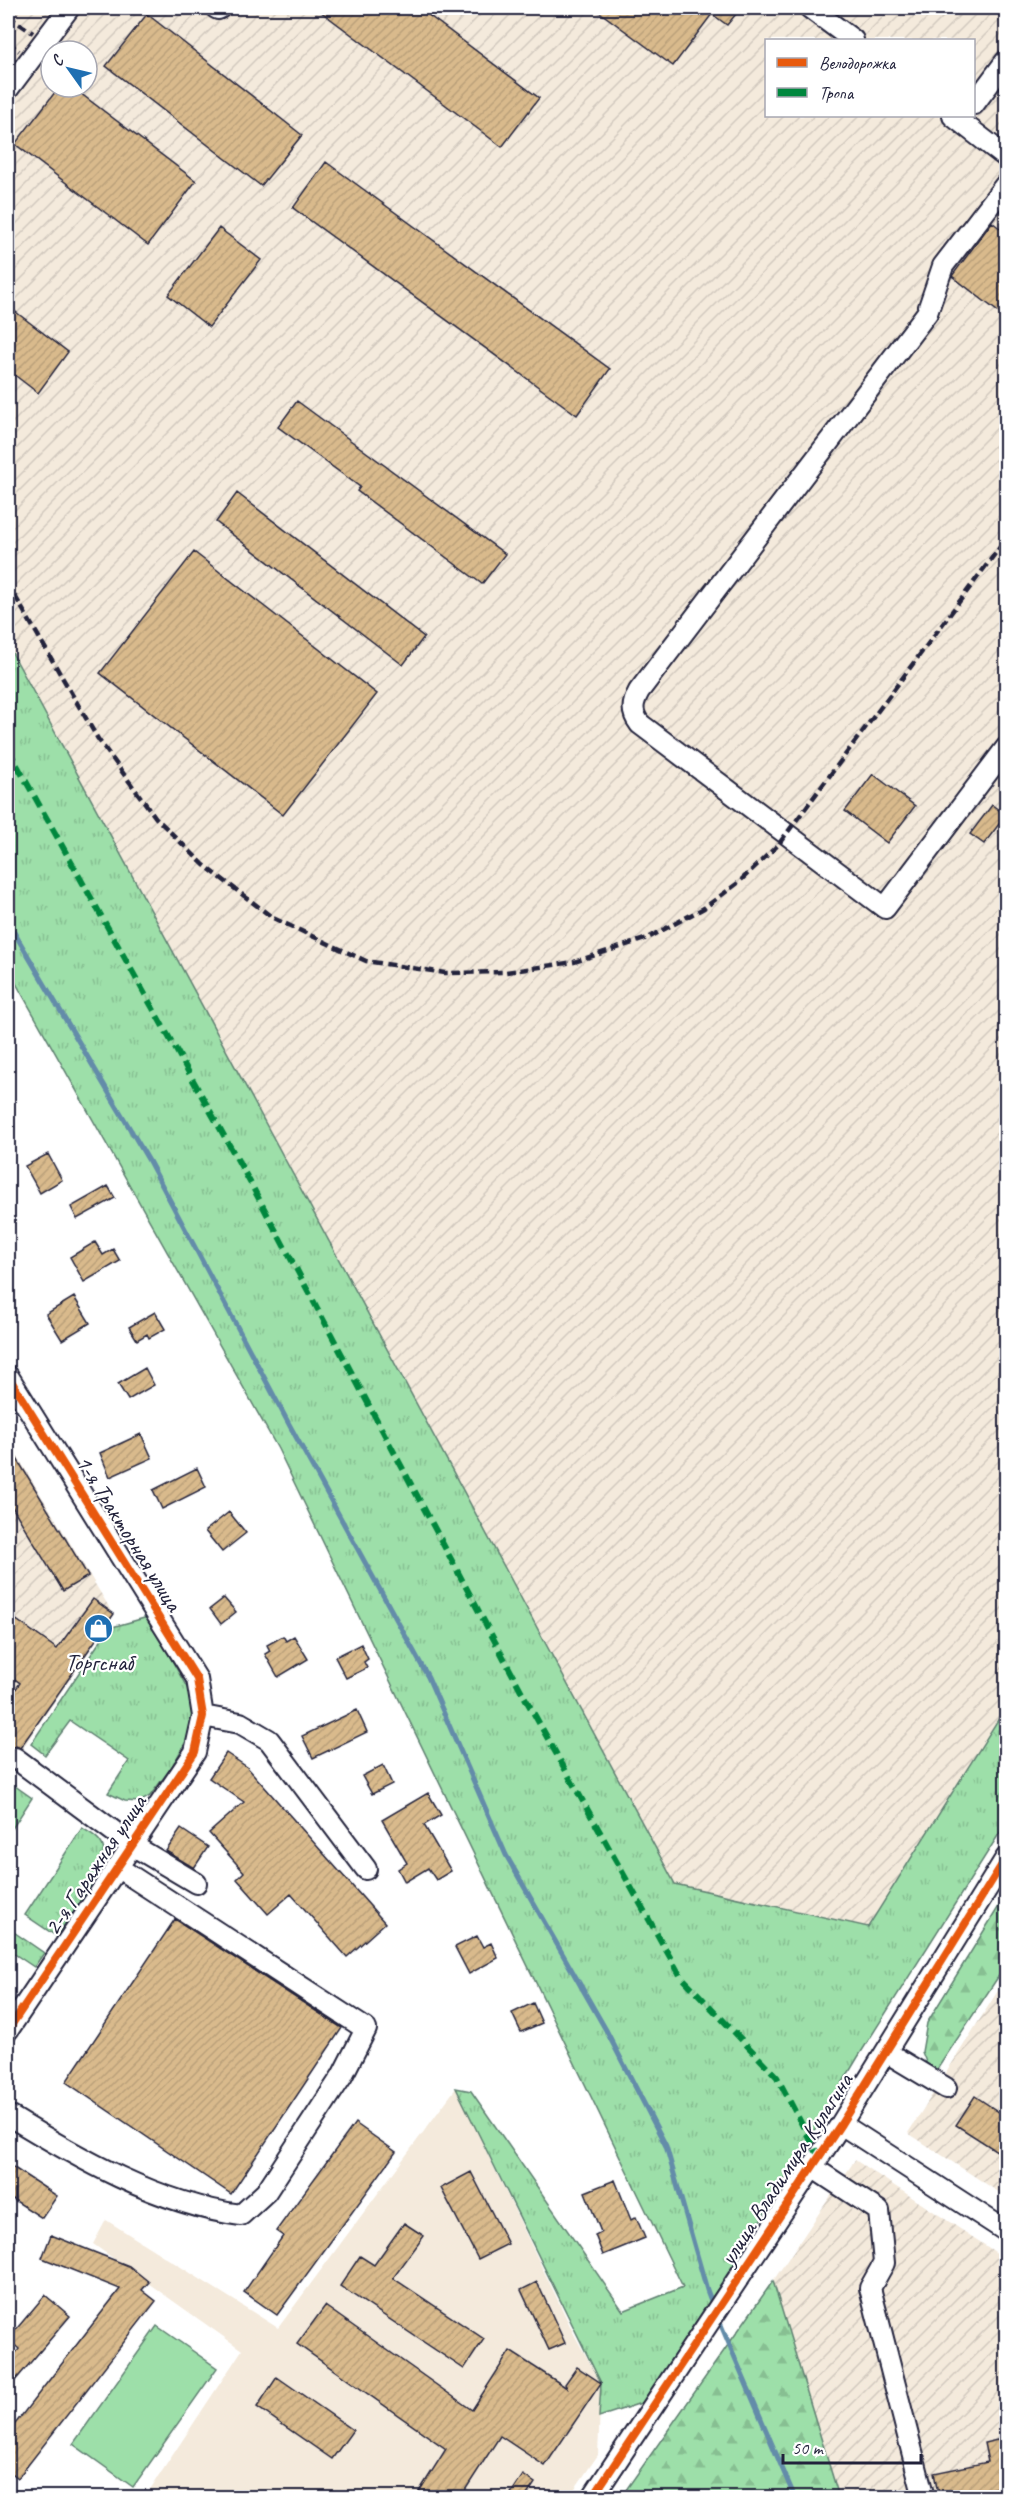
<svg xmlns="http://www.w3.org/2000/svg" width="1014" height="2505" font-family="Caveat,sans-serif">
<style>
.built{fill:#f4eadc}
.industrial{fill:url(#industrial-furrows);fill-rule:evenodd}
.grass{fill:url(#grass-tufts);stroke:#608072;stroke-width:1.5}
.forest{fill:url(#forest-firs);stroke:#608072;stroke-width:1.5}
.pitch{fill:#9ddfa9;stroke:#608072;stroke-width:1.5}
.lines{fill:none;stroke-linecap:round;stroke-linejoin:round}
.stream{stroke:#648ca9;stroke-width:5}
.building{fill:url(#building-hatch);stroke:#22223b;stroke-width:1.5}
.minor-casing{stroke:#22223b;stroke-width:24}
.path{stroke:#22223b;stroke-width:3;stroke-dasharray:4.5 4.5;stroke-linecap:butt}
.minor{stroke:#fff;stroke-width:20}
.rail{stroke:#22223b;stroke-width:4.5;stroke-dasharray:9 4.5;stroke-linecap:butt}
.quiet{stroke:#00873e;stroke-width:6;stroke-dasharray:12 6;stroke-linecap:butt}
.cycleway-casing{stroke:#fff;stroke-width:11}
.cycleway{stroke:#e8590c;stroke-width:8}
.labels{text-anchor:middle;stroke-width:4.5;stroke-linejoin:round;paint-order:stroke}
.street-label{font-size:24px;fill:#22223b;stroke:#fff}
.poi-label{font-size:24px;fill:#22223b;stroke:#fff}
</style>
<defs>
<pattern id="industrial-furrows" width="10" height="10" patternUnits="userSpaceOnUse" patternTransform="scale(1.5)"><rect width="10" height="10" fill="#f4eadc"/><path d="M-1 1l2-2M0 10L10 0M9 11l2-2" fill="none" stroke="#d1c8be"/></pattern>
<pattern id="grass-tufts" width="24" height="20" patternUnits="userSpaceOnUse" patternTransform="scale(1.5)"><rect width="24" height="20" fill="#9ddfa9"/><path d="M3 7l-1-3M5 7V3M7 7l1-3M15 17l-1-3M17 17v-4M19 17l1-3" fill="none" stroke="#87bf92"/></pattern>
<pattern id="forest-firs" width="22" height="20" patternUnits="userSpaceOnUse" patternTransform="scale(1.5)"><rect width="22" height="20" fill="#9ddfa9"/><path d="M5 1l3.5 6h-7zM16 11l3.5 6h-7z" fill="#87bf92"/></pattern>
<pattern id="building-hatch" width="6" height="6" patternUnits="userSpaceOnUse" patternTransform="scale(1.5)"><rect width="6" height="6" fill="#d9ba8c"/><path d="M-1 1l2-2M0 6l6-6M5 7l2-2" fill="none" stroke="#baa07a"/></pattern>
</defs>
<rect width="100%" height="100%" fill="#fff"/>
<filter id="ink" filterUnits="userSpaceOnUse"><feTurbulence type="fractalNoise" baseFrequency=".0167" numOctaves="2"/><feDisplacementMap in="SourceGraphic" scale="12" xChannelSelector="R" yChannelSelector="G"/><feConvolveMatrix kernelMatrix="1 2 1 2 8 2 1 2 1" color-interpolation-filters="sRGB"/></filter>
<g filter="url(#ink)">
<path class="built" d="M456,2088l119,248 26,47 -3,72 -29,42h-424l97,-147 -149,-106 13,-24 172,108z"/>
<path class="industrial" d="M8,8h998v1699l-138,220 -193,-43 -667,-1239zM766,40h208v76h-208zM51,51h36v36h-36z
M8,1441l106,174 -106,154z
M1006,1978v219l-98,-64z
M855,2160l151,99v238h-167l-66,-216z"/>
<path class="grass" d="M8,645l667,1239 193,43 138,-220v116l-148,234 -119,199 -95,146 -45,15 2,-34 -145,-295 15,3 152,220 60,-24 -405,-838 -270,-480z
M148,1617l43,78 2,19 -2,18 -18,33 -23,31 -10,6 -15,-1 -17,-8 21,-32 -59,-40 -25,34 -14,-11 78,-116z
M8,1781l24,17 -24,37z
M82,1828c8,5 18,10 21,19 7,23 -34,70 -47,89l-31,-21z
M8,1928l36,25 -10,14 -24,-16 -2,4z"/>
<path class="forest" d="M1006,1895v70l-70,106 -8,-4 -6,-15 5,-29z
M773,2281l66,216h-218z"/>
<path class="pitch" d="M157,2326l60,42 -84,119 -60,-43z"/>
<g class="lines">
<path class="stream" d="M8,922l141,239 141,265 138,251 78,178 100,175 60,116 41,144 6,16
M718,2318l77,180"/>
</g>
<path class="building" d="M316,8h103l120,90 -37,49z
M594,8h147l-14,17 -15,-11 -39,52z
M147,14l155,121 -41,51 -155,-120z
M59,87h13l124,94 -48,64 -133,-101z
M326,162l284,207 -33,46 -284,-207z
M992,222l14,11v85l-54,-42z
M219,228l42,32 -52,67 -41,-32z
M8,306l60,46 -30,41 -30,-23z
M297,401l208,153 -23,30 -125,-93 3,-4 -82,-60z
M237,493l187,144 -21,28 -187,-143z
M194,552l183,142 -94,121 -183,-142z
M873,774l42,32 -28,37 -42,-32z
M992,805l14,10 -22,29 -14,-10z
M48,1154l14,26 -22,13 -15,-27z
M108,1186l7,12 -38,21 -6,-12z
M95,1242l8,13 10,-6 7,12 -36,21 -14,-25z
M74,1297l16,26 -28,17 -16,-26z
M155,1312l10,17 -16,9 -2,-4 -10,6 -8,-13z
M145,1368l9,17 -26,15 -10,-16z
M141,1434l11,24 -42,19 -10,-24z
M8,1444l80,132 -25,15 -55,-91z
M197,1468l9,19 -44,22 -9,-19z
M229,1512l17,21 -24,19 -17,-21z
M224,1598l12,14 -15,12 -11,-15z
M93,1599l21,15 -94,134 -4,-2 -8,3v-49l12,-17 -12,-9v-60l49,35z
M283,1636l3,5 8,-5 14,23 -30,18 -13,-23 5,-3 -3,-6z
M361,1644l7,15 -4,3 3,6 -21,10 -11,-21z
M357,1710l10,22 -54,26 -11,-22z
M226,1753l21,14 138,156 -38,34 -56,-63 -23,20 -31,-35 7,-7 -35,-39 35,-31 -35,-24z
M383,1765l9,19 -20,10 -10,-18z
M428,1793l13,22 -17,10 27,46 -15,9 -8,-12 -23,14 -7,-13 9,-6 -25,-43z
M181,1829l27,18 -14,21 -28,-17z
M175,1919l167,109 -111,166 -165,-112z
M477,1936l6,11 8,-4 7,15 -29,16 -14,-27z
M533,2003l9,20 -21,9 -9,-19z
M975,2096l31,21v40l-50,-32z
M355,2123l41,29 -119,163 -33,-23 39,-56 -7,-5z
M8,2164l49,32 -15,22 -34,-22z
M471,2172l37,72 -30,15 -37,-71z
M615,2180l16,40 5,-3 9,21 -42,17 -8,-20 6,-3 -16,-40z
M404,2223l20,13 -31,42 91,61 -20,30 -124,-83 20,-30 14,9z
M51,2235l78,31 20,16 -7,8 14,11 -138,177 -10,-8v-37l112,-144 -78,-31z
M537,2282l28,61 -16,7 -28,-60z
M45,2295l25,21 -62,73v-27l11,-13 -11,-10z
M325,2306l147,104 38,-59 57,37 -2,-4 12,-17 24,16 -56,83 -45,-30 -40,62h-45l31,-49 -149,-105z
M277,2377l76,53 -21,29 -75,-52z
M1006,2438v48l-67,12 -5,-25 54,-11 -4,-19z
M523,2475l12,8 -10,15h-17z"/>
<g class="lines">
<defs>
<path id="minor" d="M216,8l2,1 2,-1
M810,8l43,32
M8,89l61,-81
M974,104l32,-43
M953,116l53,41
M1006,184l-63,82 -16,47 -288,378c-7,13 -8,21 1,33l245,184 121,-160
M8,1376l189,303 6,37 -8,36 -187,278
M203,1716l37,7 29,17 97,129
M15,1758l117,87 64,38
M886,2052l60,36
M8,2115c70,43 150,89 233,100l25,-23 76,-116 24,-47 -249,-162
M841,2124l165,107
M812,2167l67,44 5,52 -14,25 54,210
M592,2498l249,-374 165,-266"/>
</defs>
<use href="#minor" class="minor-casing"/>
<path class="path" d="M1001,219l5,4"/>
<use href="#minor" class="minor"/>
<path class="rail" d="M8,16l25,17
M8,42l11,9
M8,584l90,155 58,79 48,47 69,53 93,43 79,12 61,-1 68,-10 74,-24 56,-30 34,-25 40,-38 228,-306"/>
<path class="quiet" d="M8,749l243,435 273,512 156,279 97,102 42,80"/>
<defs>
<path id="cycleway" d="M8,1376l189,303 6,37 -8,36 -187,278
M592,2498l249,-374 165,-266"/>
</defs>
<use href="#cycleway" class="cycleway-casing"/>
<use href="#cycleway" class="cycleway"/>
</g>
</g>
<defs>
<symbol id="shop-disc" viewBox="-11 -11 22 22"><circle r="9.5" fill="#1f6fb2" stroke="#fff"/><path d="M-5-2.5h2.3a2.7 3.5 0 0 1 5.4 0H5L5.5 6h-11ZM-1.5-2.5h3a1.5 2.3 0 0 0-3 0Z" fill="#fff"/></symbol>
</defs>
<g fill-rule="evenodd">
<use href="#shop-disc" x="82" y="1612" width="33" height="33"/>
</g>
<g class="labels">
<g class="street-label">
<text transform="translate(129 1533) rotate(58)" y="8">1-я Тракторная улица</text>
<text transform="translate(95 1865) rotate(-56)" y="8">2-я Гаражная улица</text>
<text transform="translate(786 2169) rotate(-57)" y="8">улица Владимира Кулагина</text>
</g>
<g class="poi-label">
<text x="99" y="1670">Торгснаб</text>
</g>
</g>
<rect width="1014" height="2505" fill="none" stroke="#fff" stroke-width="30"/>
<rect x="15" y="15" width="984" height="2475" fill="none" stroke="#22223b" stroke-width="2" filter="url(#ink)"/>
<rect x="765" y="39" width="210" height="78" fill="#ffffff" stroke="#a7a7b1" stroke-width="1.5"/>
<rect x="777" y="58" width="30" height="9" fill="#e8590c" stroke="#a7a7b1" stroke-width="1.5"/>
<text x="819" y="69" font-size="18" fill="#22223b">Велодорожка</text>
<rect x="777" y="88" width="30" height="9" fill="#00873e" stroke="#a7a7b1" stroke-width="1.5"/>
<text x="819" y="99" font-size="18" fill="#22223b">Тропа</text>
<g transform="translate(69 69) rotate(304)"><circle r="28" fill="#ffffff" stroke="#a7a7b1" stroke-width="1.5"/>
<path d="M0-4.5L10 22L0 15L-10 22Z" fill="#1f6fb2"/>
<text y="-9" font-size="16" font-weight="bold" text-anchor="middle" fill="#22223b">С</text>
</g>
<path d="M783 2454v9h138v-9" fill="none" stroke="#22223b" stroke-width="3"/>
<text x="792" y="2454" font-size="18" fill="#22223b" stroke="#ffffff" stroke-width="4.5" paint-order="stroke">50 m</text>
</svg>
